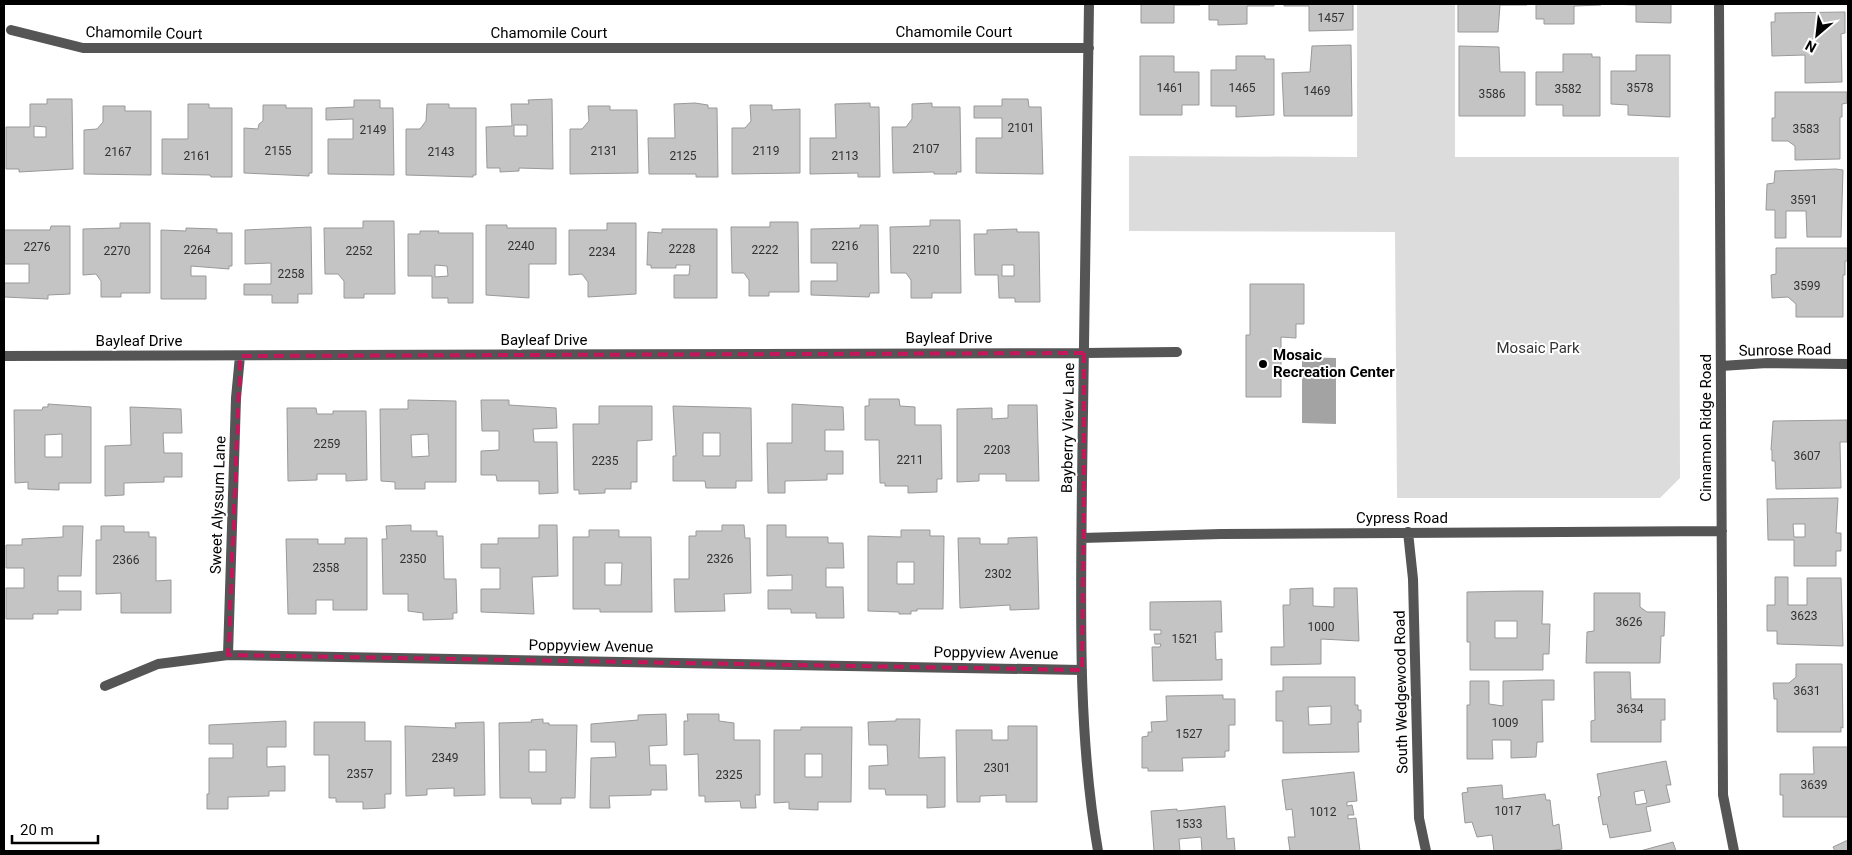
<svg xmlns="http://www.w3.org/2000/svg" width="1852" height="855" font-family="Roboto,sans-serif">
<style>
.green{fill:#dcdcdc}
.water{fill:#a3a3a3}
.building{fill:#c4c4c4;stroke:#999;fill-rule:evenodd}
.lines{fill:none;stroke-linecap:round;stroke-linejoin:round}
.service{stroke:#555;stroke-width:10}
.minor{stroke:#555;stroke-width:10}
.marked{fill:none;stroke:#c2185b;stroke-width:4;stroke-dasharray:10 6;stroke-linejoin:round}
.poi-dot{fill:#000;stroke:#fff;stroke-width:2}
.labels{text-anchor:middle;stroke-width:4;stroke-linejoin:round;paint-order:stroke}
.number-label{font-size:12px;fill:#313131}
.street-label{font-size:15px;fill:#000;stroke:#fff}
.park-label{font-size:15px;fill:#333;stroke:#fff}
.poi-label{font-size:15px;font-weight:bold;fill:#000;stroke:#fff;text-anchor:start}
</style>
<rect width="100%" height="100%" fill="#fff"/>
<path class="green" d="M1357,4h98v153h224l1,321 -20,20h-263l-2,-266 -266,-1v-75l228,1z"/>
<path class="water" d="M1302,357l34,1v66l-34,-1z"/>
<path class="building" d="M1141,4h59v1h-26v18h-33z
M1209,4h65v2h-27v18l-29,1v-5h-9z
M1284,4h69v26l-44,1v-25h-25z
M1458,4h69v1h-27l-2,27h-40z
M1536,4h65v1l-27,1v18h-30v-5h-8z
M1610,4h61v19l-35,-1v-17z
M1845,12v21l-4,1 1,48 -37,1v-28l-33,1 -1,-34h4v-9z
M1351,45l1,71h-68l-2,-43 28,-1 2,-26z
M1459,46l40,1 1,25h25v44h-66z
M1563,54h29v3h8v59h-37v-11h-27v-33h27z
M1636,55h34v62l-42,-2v-10l-17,-1v-33h25z
M1140,56h34v16h25v33h-17v10h-42z
M1236,56h29v3h9v56l-38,2v-11h-25v-36h25z
M1775,92h72v11l-5,1v13h-2v42l-45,1v-14l-7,-5h-16v-23h3z
M47,99h25l1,70 -54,3v-3h-13v-42h24v-23h17zM34,126l12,1v10h-12z
M552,99l1,70 -34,-1v3l-19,1v-4h-13l-1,-41 26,-1 -1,-22h18l-1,-4zM514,125h13v11h-13z
M1002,99h26l1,8h12l2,67 -67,-1v-35h26v-20h-28v-12h28z
M354,100h26v8h13l1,67 -66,-1v-35h25v-20l-27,1v-12l28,-1z
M695,103l13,2v3h9l1,69h-22v-3h-47l-1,-36h27l-1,-34z
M870,103v4h9l1,70h-22v-4l-48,1v-36h26l-1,-34z
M932,103v4h28l1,65h-5l1,2h-23v-2l-41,1 -1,-46h14l6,-8v-15z
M188,104h21v4h23v69h-21l-1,-2 -48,-1v-35h26z
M427,104h22v4h27v67h-3v2l-67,-2v-46h14l6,-8z
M263,105h23v3h26v65h-3v3l-65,-3v-45l14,1 1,-5 4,-3z
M750,105h22v5l28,-1v64l-68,1v-46h13l6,-7z
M103,106h22v5h26v64l-67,-1v-44l13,-1 6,-7z
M588,106h22v4h27l1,63 -68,1v-45h12l7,-8z
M1836,169l7,1 -2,67h-34l-1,-26h-20v27h-11v-28h-9l1,-26 7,-1 1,-12z
M930,220h30l1,73h-29v5h-21v-18l-5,-7h-15l-1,-46 40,-1z
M363,221h31l1,73h-31v4h-20v-17l-6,-7h-13l-1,-46h39z
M770,222h28l1,70h-30v4h-20v-16l-5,-7h-12l-1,-46h39z
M120,223h30v70h-29v4h-20v-16l-5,-7 -13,1v-46l37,-1z
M607,223h29v71l-48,3v-15l-6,-8 -13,1v-45h38z
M486,225h21v3h49v36h-27v34l-43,-3z
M860,225h18l1,68h-9l-1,4 -58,-2v-14h26v-18h-26v-34l49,-1z
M51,226h19v68l-22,1v4l-44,-2v-14h25v-19h-25v-34h46z
M311,227l1,67h-14v9h-26v-8h-28v-11h27v-21l-26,1v-34z
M186,228l31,1v4h15v33h-3v3l-38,-3v10h15v23h-45v-69l25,1z
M662,229h55v69h-43v-23h15l1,-10h-14v3h-25v-3h-4l1,-33 14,1z
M1017,229v3h22l1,70h-25v-4h-16l-1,-23h-23l-1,-41h13v-4zM1002,265h12v11h-12z
M420,231h19l-1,2h35v70h-25v-5h-16v-22h-24v-42h12zM435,265l12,1 1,10 -13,1z
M1776,248h72v13h-3v14h-2v42h-47v-13l-8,-7 -16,1 -1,-23 5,-1z
M1250,284h54v40h-8v14l-15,-1v60h-35v-62h4z
M869,399h30l1,7 15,1v18h26l1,54h-5v13l-29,1v-7h-23v-3h-5l-1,-43h-14v-34h4z
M408,400l48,1v81h-31v7h-30v-7l-14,-1 -1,-72h28zM428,434l1,22 -17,1 -1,-22z
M481,400h28v5l47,3 1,20 -24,1 1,13h23l1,51 -19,1v-13h-42l-1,-6h-15v-24l18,-1v-19h-17z
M48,404l43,3v76h-32v7l-31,-1v-7l-13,1 -1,-73h28l1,-3h5zM62,434v23h-17v-22z
M792,404l51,3 1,23h-19v21h18v23h-16v6l-42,1v12h-17l-1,-50h25z
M1008,405h29l2,76h-33v-7h-27v7l-22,1v-73l35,-1v11l16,-1z
M599,406h53v34l-15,1v41h-6v7h-26v4l-26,1v-4h-5l-1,-66h26z
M673,406l78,2 1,73h-16v7h-30l-1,-7h-32v-25h3zM703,433h17v23h-17z
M130,407l51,2 1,24h-19l1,20h18v24h-18v5l-40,1v12l-19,1v-50l26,-1z
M287,408h29l1,6h16v-3h33l1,69 -21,1v-7h-29v6l-29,1z
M1847,420v22h-7l1,46 -65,1 -1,-28h-3v-11h-1l2,-29z
M1838,498l-2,35h5v18h-5v15h-42v-26h-26l-1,-41zM1793,524h12v13h-11z
M411,525v6h26v5h6l1,43h12l1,34h-4v6l-30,1v-7l-15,-2v-17h-25l-1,-55h5l-1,-13z
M539,525h18l1,51 -26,1 2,37 -53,-2v-23h19v-21h-19v-24h17v-6h41z
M722,525h22l1,13h5l1,55 -27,1 1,17 -50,1 -1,-33h15v-43h7v-5h26z
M767,525h19v12h42v6h15l1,25h-18v19h17l1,31h-28v-5h-25v-4h-23v-19h24v-15l-25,1z
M63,526h20l-2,50h-23v15h23v19h-23v4h-25v5h-27v-31h18v-20h-18v-23h16v-6l41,-2z
M101,526h23v6h25v5h7v44l15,-1v33h-50v-20l-25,1v-54h5z
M589,530h30v7h32l1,75h-52v-3h-27v-72h16zM605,563h17l-1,22h-16z
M901,530h29v6h14l-1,73h-26v2h-6v3h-12v-2l-31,-1v-75l33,1zM897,562h17v22h-17z
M1037,537l2,72 -29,1v-5l-50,3 -2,-70h22v6h28v-6z
M345,538h22v72h-34v-10h-17v14h-28l-2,-75h32v5h27z
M1775,577h13v28h19v-27h34l2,68 -66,-2v-13h-10v-26h8z
M1313,588v18l21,1v-19h23l2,53 -38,-2v25l-50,1v-18h13l-1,-42h7v-16z
M1517,591h26l-1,33h8l-1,30h-6v16h-73v-28h-3v-50zM1495,621h22v17h-22z
M1594,593h46v14l7,5h18l-1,24h-3l-1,27h-74l1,-31 7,-1z
M1221,601l1,31h-7l1,28 6,-1v21l-69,1 -1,-34h8l1,-3h-6l-1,-10h7v-4h-11v-28z
M1796,664h46l1,64 -2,-1v5h-64v-33h-3l-1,-16h16l7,-6z
M1594,672h36l1,27h34v21h-4v22h-70v-21l4,-1z
M1283,677h72v28h3v5h3v12h-3l1,30 -76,1v-32h-7v-30h7zM1331,706v18l-22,1 -1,-18z
M1541,680h13v20h-12l1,42h-6l-1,15 -25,1v-18h-19l1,19h-26v-54h3v-24h19v23l14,2v-25z
M1223,695v4h12v26h-6v26h-4v6l-43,1 1,13h-35v-3h-6v-31l6,-1v-4h4l-1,-10 16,-1 -1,-25z
M666,714l1,31 -18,1 1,19h16l1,25h-16v5l-42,1 1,12h-20l1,-50 25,-1 -1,-15h-24v-18l47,-4v-5z
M687,714h32v7l15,2v17h26v55h-5l1,13h-15l-1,-7 -35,1v-6h-6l-1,-42 -14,1v-34h4z
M543,719v4h6v2h28l-2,73h-14v6h-29l-1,-6h-31l-1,-75 33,-1 -1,-2zM529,750h17v22h-17z
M896,719h24l-1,39 26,-1v50l-18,1v-13h-41l-1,-6h-16v-23l19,-1 -1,-20h-18l-1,-23 28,-1z
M286,721v26h-19v20l18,-1v25h-16v5l-41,1v12h-21v-15h2v-36h24v-14h-24v-19z
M314,722h51v19h26v53h-6v14l-22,1v-7h-27v-4h-7v-43h-15z
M484,722l1,73 -31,1v-8l-27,1v6l-21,1 -1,-70 51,2 -1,-5z
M1008,726h29v76h-31v-7l-26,1v6h-23l-1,-72h36v10h16z
M801,727h51l-1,75h-33v8l-29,-1v-7l-15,1v-73h27zM805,754h17v23h-17z
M1813,747h35v70h-65v-22h-3v-21h34z
M1666,761l5,24h-5l4,17 -24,5 5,24 -41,7 -3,-14 -4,1 -5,-28 3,-1 -4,-22zM1644,790l3,13 -11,2 -2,-13z
M1354,772l3,29 -10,1v4l5,-1 2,10h-6v4l8,-1 4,33h-70l-2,-14h7l-3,-28 -6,1 -4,-30z
M1502,785l1,14 42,-5 1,6h4l3,26 6,-2 3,25 -13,2h-55l-2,-16 -15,2 -5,-15 -7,1 -3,-30 6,-1 -1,-4z
M1225,806l2,33 7,-1 1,13h-33l-1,-14 -22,2 1,12h-26l-3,-40 26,-2v2z
M1848,840v11h-13l-2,-4z
M1673,842l3,9h-36z"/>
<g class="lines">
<path class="service" d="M1084,353l93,-1"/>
<path class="minor" d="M1089,4c-3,159 -5,318 -7,477 -1,123 -5,249 16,370
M1719,4l4,791 11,56
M11,30l72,18h1006
M4,356l1080,-3
M1721,366l46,-3 81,1
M1408,532l5,47 6,239 7,33
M1082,538l139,-4 501,-3
M228,655l8,-257 4,-42
M105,686l53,-22 70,-9 854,15"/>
</g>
<path class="marked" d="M1084,353l-2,317 -854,-15 12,-299z"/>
<circle class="poi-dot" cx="1263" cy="364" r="5"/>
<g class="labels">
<g class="number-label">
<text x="1331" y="22">1457</text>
<text x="1170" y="92">1461</text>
<text x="1242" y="92">1465</text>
<text x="1640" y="92">3578</text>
<text x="1568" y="93">3582</text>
<text x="1317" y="95">1469</text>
<text x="1492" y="98">3586</text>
<text x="1021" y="132">2101</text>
<text x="1806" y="133">3583</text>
<text x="373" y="134">2149</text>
<text x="926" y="153">2107</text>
<text x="278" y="155">2155</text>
<text x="604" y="155">2131</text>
<text x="766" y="155">2119</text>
<text x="118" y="156">2167</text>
<text x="441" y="156">2143</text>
<text x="197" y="160">2161</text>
<text x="683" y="160">2125</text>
<text x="845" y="160">2113</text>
<text x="1804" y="204">3591</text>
<text x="521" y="250">2240</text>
<text x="845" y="250">2216</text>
<text x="37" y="251">2276</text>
<text x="682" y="253">2228</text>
<text x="197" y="254">2264</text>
<text x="765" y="254">2222</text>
<text x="926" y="254">2210</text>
<text x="117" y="255">2270</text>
<text x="359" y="255">2252</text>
<text x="602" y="256">2234</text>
<text x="291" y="278">2258</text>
<text x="1807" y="290">3599</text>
<text x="327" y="448">2259</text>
<text x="997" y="454">2203</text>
<text x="1807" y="460">3607</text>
<text x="910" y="464">2211</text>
<text x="605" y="465">2235</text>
<text x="413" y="563">2350</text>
<text x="720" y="563">2326</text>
<text x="126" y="564">2366</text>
<text x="326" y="572">2358</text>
<text x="998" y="578">2302</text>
<text x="1804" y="620">3623</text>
<text x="1629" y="626">3626</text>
<text x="1321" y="631">1000</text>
<text x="1185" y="643">1521</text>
<text x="1807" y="695">3631</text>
<text x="1630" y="713">3634</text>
<text x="1505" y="727">1009</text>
<text x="1189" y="738">1527</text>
<text x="445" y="762">2349</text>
<text x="997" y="772">2301</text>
<text x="360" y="778">2357</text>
<text x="729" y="779">2325</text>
<text x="1814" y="789">3639</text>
<text x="1508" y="815">1017</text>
<text x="1323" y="816">1012</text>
<text x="1189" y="828">1533</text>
</g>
<g class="street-label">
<text x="954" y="37">Chamomile Court</text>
<text transform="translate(144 33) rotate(1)" y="5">Chamomile Court</text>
<text x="549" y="38">Chamomile Court</text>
<text x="949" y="343">Bayleaf Drive</text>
<text x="544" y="345">Bayleaf Drive</text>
<text x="139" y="346">Bayleaf Drive</text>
<text transform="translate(1785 350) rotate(-1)" y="5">Sunrose Road</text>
<text transform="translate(1068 428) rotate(-89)" y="5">Bayberry View Lane</text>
<text transform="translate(1706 428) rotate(-90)" y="5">Cinnamon Ridge Road</text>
<text transform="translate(218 505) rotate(-88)" y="5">Sweet Alyssum Lane</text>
<text x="1402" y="523">Cypress Road</text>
<text transform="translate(591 646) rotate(1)" y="5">Poppyview Avenue</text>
<text transform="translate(996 653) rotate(1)" y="5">Poppyview Avenue</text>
<text transform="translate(1401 692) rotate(-91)" y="5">South Wedgewood Road</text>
</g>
<g class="park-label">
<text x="1538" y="353">Mosaic Park</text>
</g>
<g class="poi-label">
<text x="1273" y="360">Mosaic<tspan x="1273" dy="17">Recreation Center</tspan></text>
</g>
</g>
<rect width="1852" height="855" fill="none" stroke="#000000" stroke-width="10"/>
<g transform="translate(1817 35) rotate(208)" stroke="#ffffff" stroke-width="4" paint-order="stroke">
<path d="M0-4L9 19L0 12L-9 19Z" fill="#000000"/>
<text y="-8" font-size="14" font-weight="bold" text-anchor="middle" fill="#000000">N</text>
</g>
<path d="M12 835v8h86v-8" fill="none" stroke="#000000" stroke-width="2.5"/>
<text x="20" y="835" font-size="15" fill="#000000" stroke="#ffffff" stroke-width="4" paint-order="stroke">20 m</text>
</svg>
